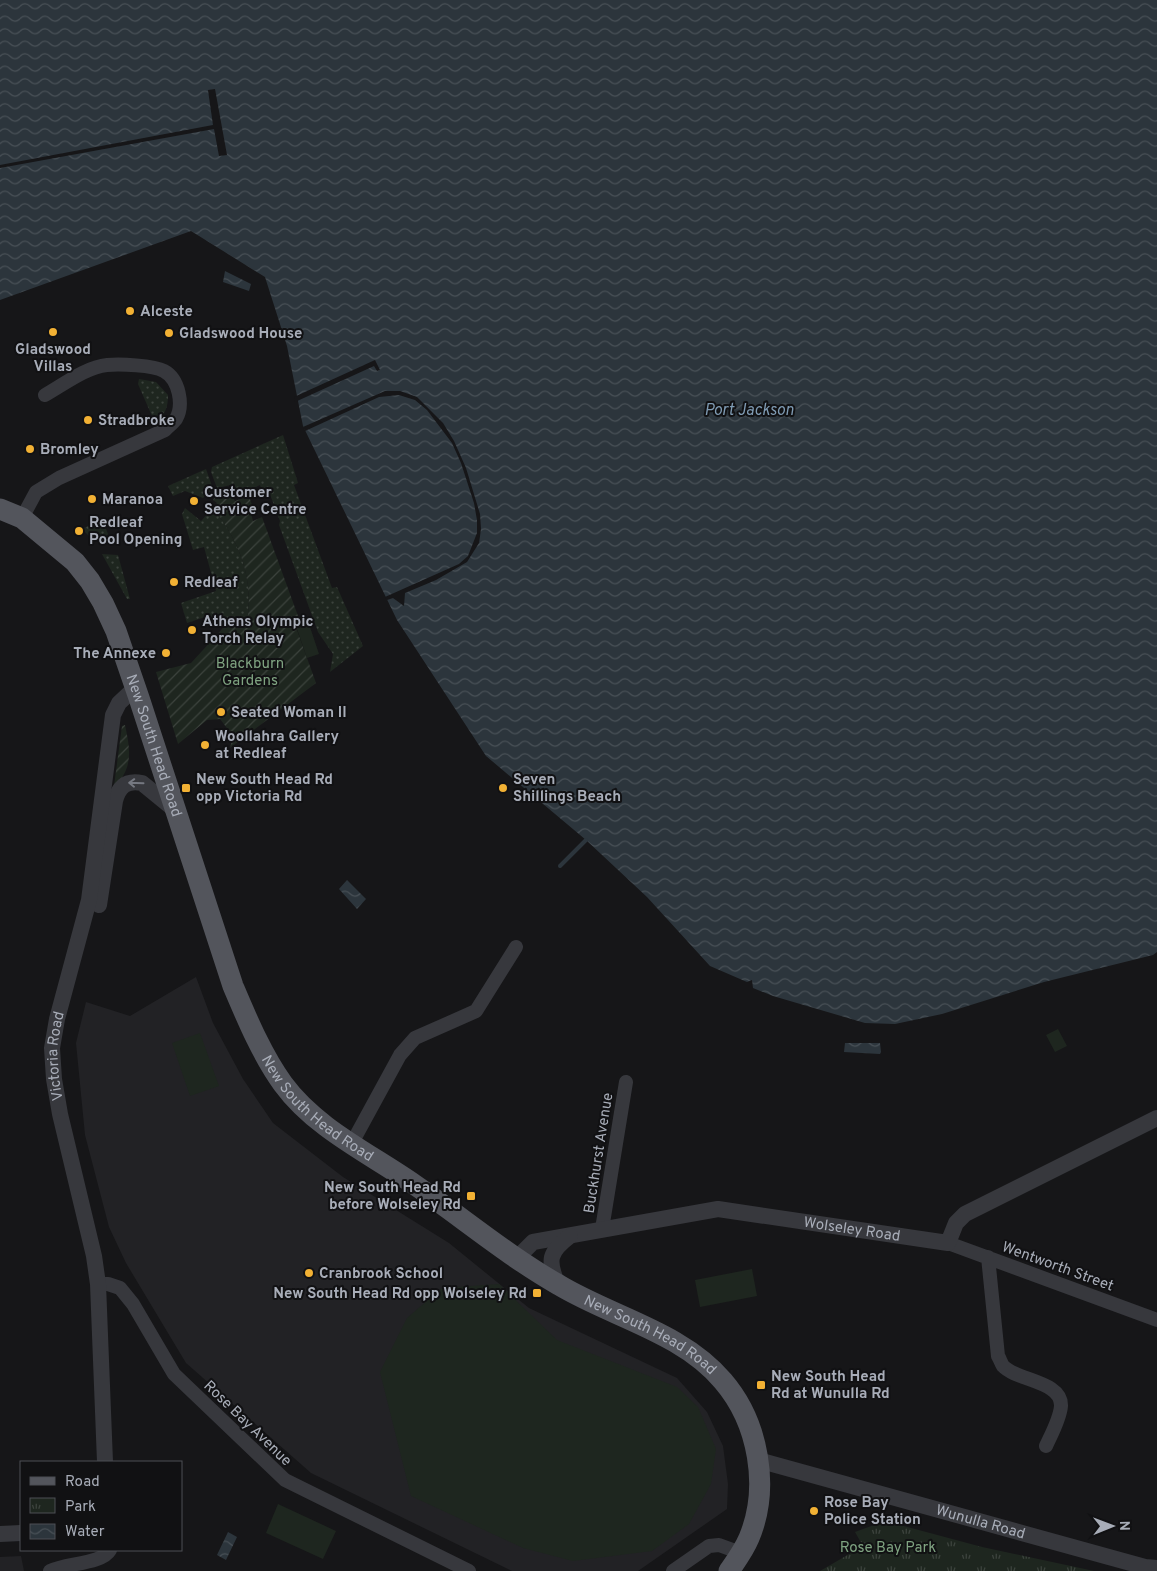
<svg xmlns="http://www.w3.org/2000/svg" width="1157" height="1571" font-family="Overpass,sans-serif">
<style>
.built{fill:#222225}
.grass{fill:url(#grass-dots)}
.park{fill:url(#park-tufts)}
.garden{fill:url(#garden-furrows)}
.pitch{fill:#1e261f}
.water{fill:url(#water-waves)}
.pier{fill:#161618}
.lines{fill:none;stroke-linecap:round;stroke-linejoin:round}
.stream{stroke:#2c353c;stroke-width:4}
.minor{stroke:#37383d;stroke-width:14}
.tertiary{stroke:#37383d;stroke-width:16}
.primary{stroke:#53555c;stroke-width:21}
.oneway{stroke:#757881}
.poi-dot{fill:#f2b134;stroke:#111113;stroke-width:2}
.labels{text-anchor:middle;stroke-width:4;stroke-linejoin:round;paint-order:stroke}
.poi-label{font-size:15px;font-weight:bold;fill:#a8adb8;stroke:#111113;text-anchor:start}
.park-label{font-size:15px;fill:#7fa381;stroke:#111113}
.street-label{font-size:15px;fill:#a8adb8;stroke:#111113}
.water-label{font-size:16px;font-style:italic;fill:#7f9bb3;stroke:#111113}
</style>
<defs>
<pattern id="grass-dots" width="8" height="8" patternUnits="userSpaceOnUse" patternTransform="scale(1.25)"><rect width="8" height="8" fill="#1e261f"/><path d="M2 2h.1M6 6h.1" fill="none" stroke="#3c433d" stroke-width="1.8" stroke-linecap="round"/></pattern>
<pattern id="park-tufts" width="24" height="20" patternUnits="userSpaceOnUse" patternTransform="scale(1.25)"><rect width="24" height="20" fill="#1e261f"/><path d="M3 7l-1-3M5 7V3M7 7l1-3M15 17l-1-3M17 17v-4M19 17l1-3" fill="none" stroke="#3c433d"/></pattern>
<pattern id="garden-furrows" width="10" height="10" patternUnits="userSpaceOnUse" patternTransform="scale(1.25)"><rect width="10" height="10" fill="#1e261f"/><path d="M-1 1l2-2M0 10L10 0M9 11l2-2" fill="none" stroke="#3c433d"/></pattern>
<pattern id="water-waves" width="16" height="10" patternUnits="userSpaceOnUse" patternTransform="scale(1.25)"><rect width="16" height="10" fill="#2c353c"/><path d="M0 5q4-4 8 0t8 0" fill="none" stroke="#485056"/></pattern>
</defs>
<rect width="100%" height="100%" fill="#161618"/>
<path class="built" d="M196,977l17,46 30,56 30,44 70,54 106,66 80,65 148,70 30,34 16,34 5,38 -1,25 -89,62h-126l-201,-98 -125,-110 -60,-100 -17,-36 -24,-92 -9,-92 10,-41 44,14z
M21,1556l3,15h-24v-14z"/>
<path class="grass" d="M139,379l17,3 12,13c0,11 -2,18 -10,25l-6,-4 -14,-32z
M283,435l15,48 -4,2 38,103 5,-1 26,59 -33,26 3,-18 -15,-22 -39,-107 1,-4 -9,-24 -3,-4 -5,2 -3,-10 -13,6 -2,-3 -4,1 1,4 -5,2 -6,-10 -14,3 -6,-16 1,-5z
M206,469l7,20 -10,9 -18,-7 -12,5 -5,-10z
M185,508l16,13 12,-13c27,34 41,71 34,114l-22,4 -20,-9 -18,6 -6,-20 35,-12 -12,-44 -11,3 -11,-36z
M102,519l6,15 -5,6h-5l-2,-4 -5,2 -9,-9z
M102,554l16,1 12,44h-3z"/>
<path class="park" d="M885,1521l97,26 112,24h-274l43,-25 -8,-14z"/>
<path class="garden" d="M228,491l7,10 14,-5 3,9 -3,1 4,15 9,-4 40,110 -5,3 19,53 -86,65 3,-12 -13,-17 -13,1 -29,24 -22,-72 35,-9 34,-37 22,-4c7,-43 -7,-80 -34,-114l4,-5 -4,-3 5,-8z
M125,725c5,23 9,44 -11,61l8,-60z"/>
<path class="pitch" d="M309,624l10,30 -12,4 -10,-29z
M1058,1029l9,17 -12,6 -9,-17z
M200,1033l19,53 -29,10 -18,-53z
M752,1269l5,27 -57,11 -5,-27z
M499,1284l58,56 120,47 21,20 18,42 -5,35 -22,40 -37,27 -79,10 -50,-13 -112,-52 -31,-124 27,-54 35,-30z
M278,1504l58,27 -13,28 -57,-26z"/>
<path class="water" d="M0,0h1157v952l-4,3 -109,27 -102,32 -47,10 -30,-1 -92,-27 -20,-8 -1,-8 -5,2 -37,-16 -63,-69 -61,-57 -100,-84 -89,-136 -94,-194 -16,-80 -22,-69 -74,-46 -191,69z
M225,271l26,13 -2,7 -26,-9z
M347,880l19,19 -9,10 -18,-20z
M845,1043h35l1,9 -1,2 -36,-2z
M228,1532l9,5 -11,23 -9,-5z"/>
<path class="pier" d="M215,89l12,66 -8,1 -5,-27 -214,39v-3l213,-40 -5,-35z
M375,360l5,10 -3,1 -3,-5 -79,36 -1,-5z
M385,391h15l17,6 26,26 11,18 12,27 14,46 1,15 -2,14 -12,19 -31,18 -31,13 -1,13 -11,-8 -6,2 -2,-3 74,-33 9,-8 9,-23v-13l-3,-17 -13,-40 -9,-20 -25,-33 -12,-10 -16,-5 -20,2 -74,34 -2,-4z"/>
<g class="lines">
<path class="stream" d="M560,866l26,-26"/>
<path class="minor" d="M22,518l14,-26 23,-14 106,-48c3,-3 8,-7 11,-11 8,-14 3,-40 -12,-48 -11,-6 -44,-7 -57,-6 -21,2 -44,20 -62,30
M352,1143l48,-88 15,-17 61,-27 40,-64
M602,1229l24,-147
M948,1243l209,77
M988,1257l10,99c2,3 3,7 5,10 14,15 59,15 58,40 -1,13 -10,29 -15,40
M98,1284h10l12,4 13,16 41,70 111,106 184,91
M50,1571c16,-8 52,-7 60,-21
M673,1571l36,-25 10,-1 22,8"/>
<g class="tertiary">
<path d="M99,905l16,-104c4,-15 12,-21 27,-18l33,27"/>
<path id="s1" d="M517,1258l16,-16 185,-33 230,34 8,-20 9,-9 192,-96"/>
<path d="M558,1285c-11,-25 -9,-33 12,-49"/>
<path id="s2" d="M758,1460l387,107 12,1"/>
<path id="s3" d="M105,1462l-7,-178 -4,-28 -34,-142 -6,-35 -2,-31 5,-29 32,-119 24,-185 6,-12 16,-15"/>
<path d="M0,1534l21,-1"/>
</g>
<path class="primary" id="s4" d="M0,509l22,9 53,44 15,19 13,22 13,28 23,67 94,288c14,33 29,69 50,98 33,45 88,70 132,101 48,33 93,71 144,100 53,32 123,47 164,96 36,42 47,107 26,157 -5,12 -13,23 -20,33"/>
</g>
<defs><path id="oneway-shaft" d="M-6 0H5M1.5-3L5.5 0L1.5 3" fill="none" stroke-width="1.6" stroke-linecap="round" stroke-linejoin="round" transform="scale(1.25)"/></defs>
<use class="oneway" href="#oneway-shaft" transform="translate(136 783) rotate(-178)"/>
<g class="poi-dot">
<circle cx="130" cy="311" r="5"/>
<circle cx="53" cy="332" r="5"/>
<circle cx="169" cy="333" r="5"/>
<circle cx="88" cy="420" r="5"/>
<circle cx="30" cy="449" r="5"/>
<circle cx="92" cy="499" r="5"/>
<circle cx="194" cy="501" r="5"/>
<circle cx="79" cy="531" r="5"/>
<circle cx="174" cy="582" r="5"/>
<circle cx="192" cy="630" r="5"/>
<circle cx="166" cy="653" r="5"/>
<circle cx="221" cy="712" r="5"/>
<circle cx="205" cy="745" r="5"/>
<rect x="181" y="783" width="10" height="10" rx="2.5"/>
<circle cx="503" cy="788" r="5"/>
<rect x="466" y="1191" width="10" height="10" rx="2.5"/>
<circle cx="309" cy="1273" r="5"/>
<rect x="532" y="1288" width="10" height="10" rx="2.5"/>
<rect x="756" y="1380" width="10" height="10" rx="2.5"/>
<circle cx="814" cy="1511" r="5"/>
</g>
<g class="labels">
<g class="poi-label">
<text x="140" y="316">Alceste</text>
<text x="179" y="338">Gladswood House</text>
<text x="53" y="354" text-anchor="middle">Gladswood<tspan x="53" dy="17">Villas</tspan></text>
<text x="98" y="425">Stradbroke</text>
<text x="40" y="454">Bromley</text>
<text x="204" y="497">Customer<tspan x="204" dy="17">Service Centre</tspan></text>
<text x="102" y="504">Maranoa</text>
<text x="89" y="527">Redleaf<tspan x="89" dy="17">Pool Opening</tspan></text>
<text x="184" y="587">Redleaf</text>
<text x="202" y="626">Athens Olympic<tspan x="202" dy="17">Torch Relay</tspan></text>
<text x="156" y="658" text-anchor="end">The Annexe</text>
<text x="231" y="717">Seated Woman II</text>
<text x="215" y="741">Woollahra Gallery<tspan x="215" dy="17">at Redleaf</tspan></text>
<text x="196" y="784">New South Head Rd<tspan x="196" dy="17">opp Victoria Rd</tspan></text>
<text x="513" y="784">Seven<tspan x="513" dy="17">Shillings Beach</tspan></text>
<text x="461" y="1192" text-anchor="end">New South Head Rd<tspan x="461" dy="17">before Wolseley Rd</tspan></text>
<text x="319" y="1278">Cranbrook School</text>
<text x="527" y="1298" text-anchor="end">New South Head Rd opp Wolseley Rd</text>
<text x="771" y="1381">New South Head<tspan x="771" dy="17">Rd at Wunulla Rd</tspan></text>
<text x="824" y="1507">Rose Bay<tspan x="824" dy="17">Police Station</tspan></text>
</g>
<g class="park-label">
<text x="250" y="668">Blackburn<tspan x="250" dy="17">Gardens</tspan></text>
<text x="888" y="1552">Rose Bay Park</text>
</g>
<g class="street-label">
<text dy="5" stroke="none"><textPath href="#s4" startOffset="294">New South Head Road</textPath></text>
<text dy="5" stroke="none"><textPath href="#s3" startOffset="411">Victoria Road</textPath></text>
<text dy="5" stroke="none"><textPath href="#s4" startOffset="699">New South Head Road</textPath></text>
<text transform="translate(598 1153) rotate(-81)" y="5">Buckhurst Avenue</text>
<text dy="5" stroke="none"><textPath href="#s1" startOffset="346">Wolseley Road</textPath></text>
<text transform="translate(1058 1266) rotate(20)" y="5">Wentworth Street</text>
<text dy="5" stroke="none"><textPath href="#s4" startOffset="1104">New South Head Road</textPath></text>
<text transform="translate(248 1423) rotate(44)" y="5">Rose Bay Avenue</text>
<text dy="5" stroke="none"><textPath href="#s2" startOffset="231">Wunulla Road</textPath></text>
</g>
<g class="water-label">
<text x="749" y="415">Port Jackson</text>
</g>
</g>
<rect x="20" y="1461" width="162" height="90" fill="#111113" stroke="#4d4f55"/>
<rect x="30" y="1477" width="25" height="8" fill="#53555c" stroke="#4d4f55"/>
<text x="65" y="1486" font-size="15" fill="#a8adb8">Road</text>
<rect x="30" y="1498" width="25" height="15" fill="url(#park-tufts)" stroke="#4d4f55"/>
<text x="65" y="1511" font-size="15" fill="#a8adb8">Park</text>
<rect x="30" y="1524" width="25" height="15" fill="url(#water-waves)" stroke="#4d4f55"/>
<text x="65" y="1536" font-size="15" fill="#a8adb8">Water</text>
<g transform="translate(1112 1526) rotate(89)" stroke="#111113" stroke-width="4" paint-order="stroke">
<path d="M0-4L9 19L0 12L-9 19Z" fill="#a8adb8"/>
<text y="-8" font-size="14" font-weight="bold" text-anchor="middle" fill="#a8adb8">N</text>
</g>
</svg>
